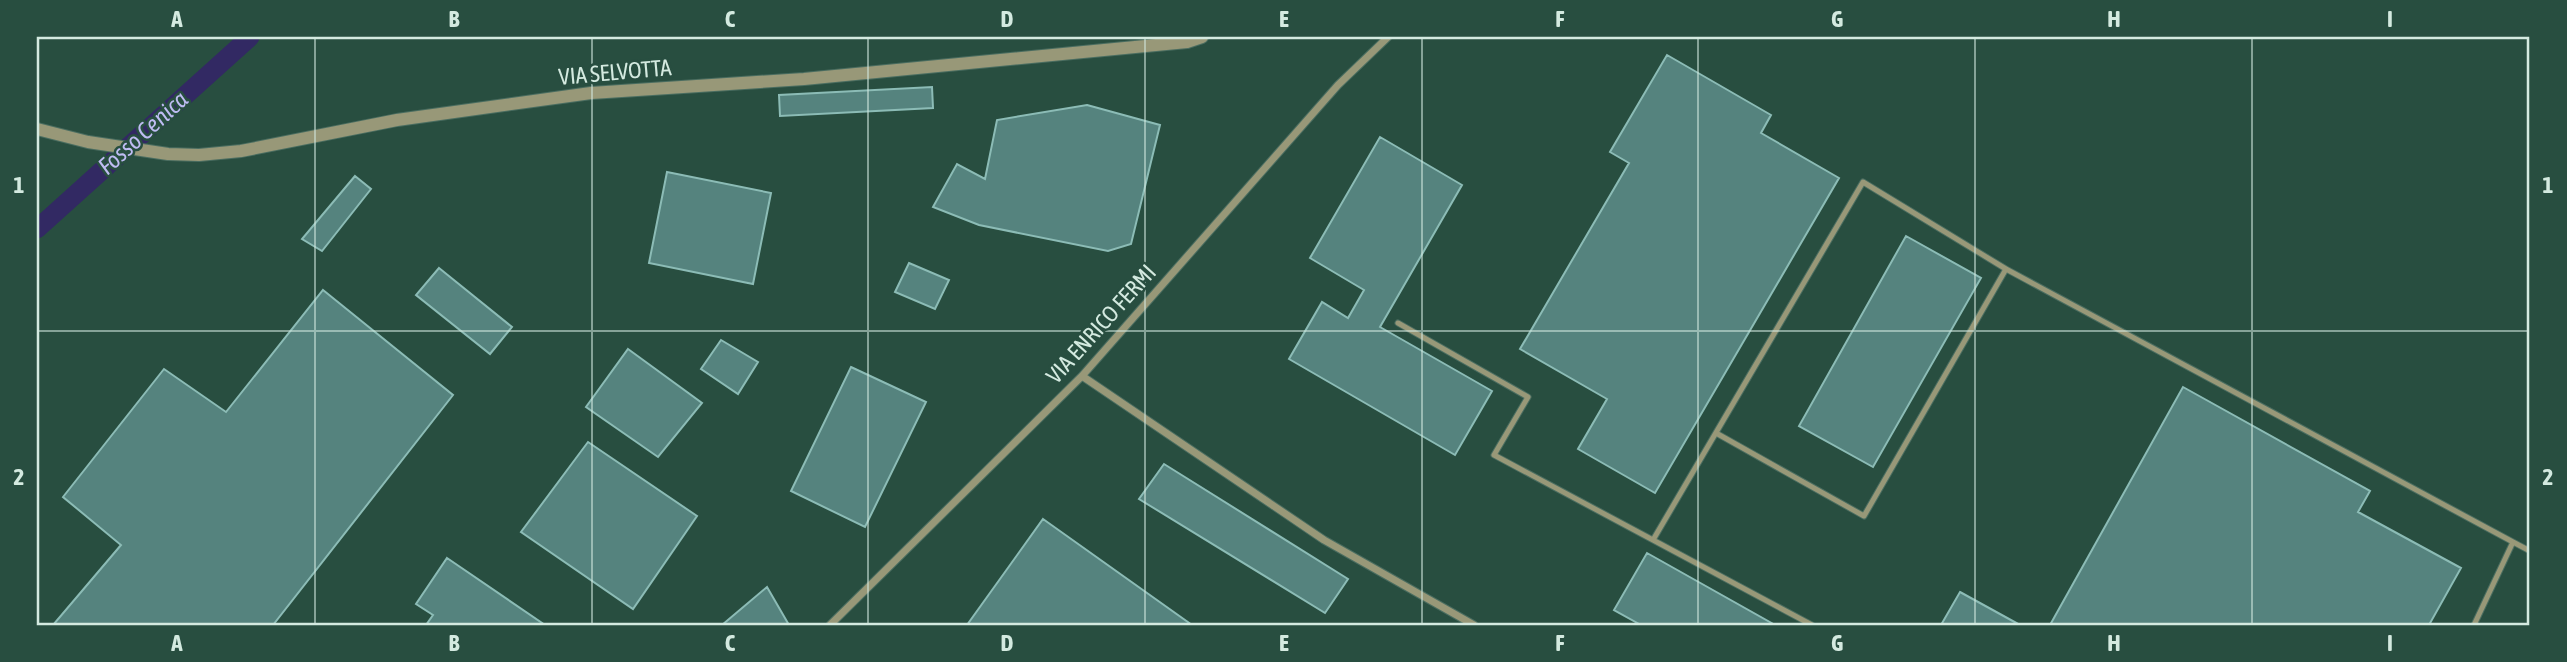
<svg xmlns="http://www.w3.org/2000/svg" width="2567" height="662" font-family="'Asap Condensed',sans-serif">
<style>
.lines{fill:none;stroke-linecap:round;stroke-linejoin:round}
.canal{stroke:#322963;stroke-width:19}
.building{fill:#55837e;stroke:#8cbcb6;stroke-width:2}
.service-casing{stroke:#4a6d60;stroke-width:7}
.minor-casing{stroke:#4a6d60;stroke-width:9}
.tertiary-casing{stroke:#4a6d60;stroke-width:14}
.service{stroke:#989878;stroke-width:5}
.minor{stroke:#989878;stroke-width:7}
.tertiary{stroke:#989878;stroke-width:12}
.grid{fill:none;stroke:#d4eae0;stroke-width:2;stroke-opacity:0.55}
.labels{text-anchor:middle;stroke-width:5;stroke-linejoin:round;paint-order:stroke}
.street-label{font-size:23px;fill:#d4eae0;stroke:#284e40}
.water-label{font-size:24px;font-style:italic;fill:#bfbcf3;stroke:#284e40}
.neatline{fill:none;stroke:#d4eae0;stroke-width:2.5}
.grid-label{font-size:23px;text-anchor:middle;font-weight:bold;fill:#d4eae0}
</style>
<rect width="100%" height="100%" fill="#284e40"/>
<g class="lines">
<path class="canal" d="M37,229l213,-192"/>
</g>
<path class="building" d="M1667,55l104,60 -10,18 78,45 -184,315 -77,-44 29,-50 -87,-50 109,-186 -19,-11z
M932,87l1,21 -153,8 -1,-21z
M1087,105l73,20 -29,119 -23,7 -129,-26 -46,-18 24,-43 28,15 12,-59z
M1380,137l82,48 -82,142 112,64 -37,64 -166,-96 33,-57 26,16 16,-28 -54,-32z
M667,172l104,21 -18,91 -104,-21z
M355,176l16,13 -49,62 -20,-12z
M1906,236l75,42 -108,189 -74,-41z
M909,263l40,17 -14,29 -40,-17z
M439,268l73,59 -22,27 -74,-59z
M323,290l130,105 -180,230h-220l68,-80 -58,-48 101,-128 62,43z
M721,340l37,22 -20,32 -37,-25z
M628,349l74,54 -44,54 -72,-50z
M851,367l75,35 -61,125 -74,-36z
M2183,387l187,104 -12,21 103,56 -32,57h-379z
M588,442l109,74 -64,93 -112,-77z
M1164,464l184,115 -23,34 -186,-114z
M1043,519l149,106h-225z
M1647,553l128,72h-134l-27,-15z
M447,558l98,67h-119l7,-10 -17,-11z
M767,587l22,38h-67z
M1960,592l60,33h-79z"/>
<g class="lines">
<defs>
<path id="service" d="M2006,269l507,273
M1398,323l130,74 -34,58 318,170
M1653,540l210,-358 143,87 -142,247 -148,-83
M2474,625l39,-83 17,9"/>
<path id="minor" d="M1082,376l242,164 150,85
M830,625l252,-249 256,-291 50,-48"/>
<path id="tertiary" d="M37,129l51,13 80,12 31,1 42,-4 156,-31 194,-27 213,-14 383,-37 15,-5"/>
</defs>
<use href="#service" class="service-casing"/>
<use href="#minor" class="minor-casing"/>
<use href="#tertiary" class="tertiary-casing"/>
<use href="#service" class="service"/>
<use href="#minor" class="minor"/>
<use href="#tertiary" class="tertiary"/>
</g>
<path class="grid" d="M315,37v588M592,37v588M868,37v588M1145,37v588M1422,37v588M1698,37v588M1975,37v588M2252,37v588M37,331h2493"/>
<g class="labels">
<g class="street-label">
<text transform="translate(615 72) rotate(-5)" y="8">VIA SELVOTTA</text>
<text transform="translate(1101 324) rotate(-48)" y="8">VIA ENRICO FERMI</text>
</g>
<g class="water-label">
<text transform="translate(143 133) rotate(-42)" y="8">Fosso Cenica</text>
</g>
</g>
<rect width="2567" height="662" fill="none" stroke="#284e40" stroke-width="77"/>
<rect x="38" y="38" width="2490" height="586" class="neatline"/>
<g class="grid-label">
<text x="177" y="27">A</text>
<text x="454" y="27">B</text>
<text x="730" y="27">C</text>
<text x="1007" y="27">D</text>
<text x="1284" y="27">E</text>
<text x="1560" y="27">F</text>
<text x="1837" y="27">G</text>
<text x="2114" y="27">H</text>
<text x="2390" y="27">I</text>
<text x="19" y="193">1</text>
<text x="2548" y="193">1</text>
<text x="19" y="485">2</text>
<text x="2548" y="485">2</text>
<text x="177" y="651">A</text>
<text x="454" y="651">B</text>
<text x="730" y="651">C</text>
<text x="1007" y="651">D</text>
<text x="1284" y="651">E</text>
<text x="1560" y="651">F</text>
<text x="1837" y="651">G</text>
<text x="2114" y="651">H</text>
<text x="2390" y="651">I</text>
</g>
</svg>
